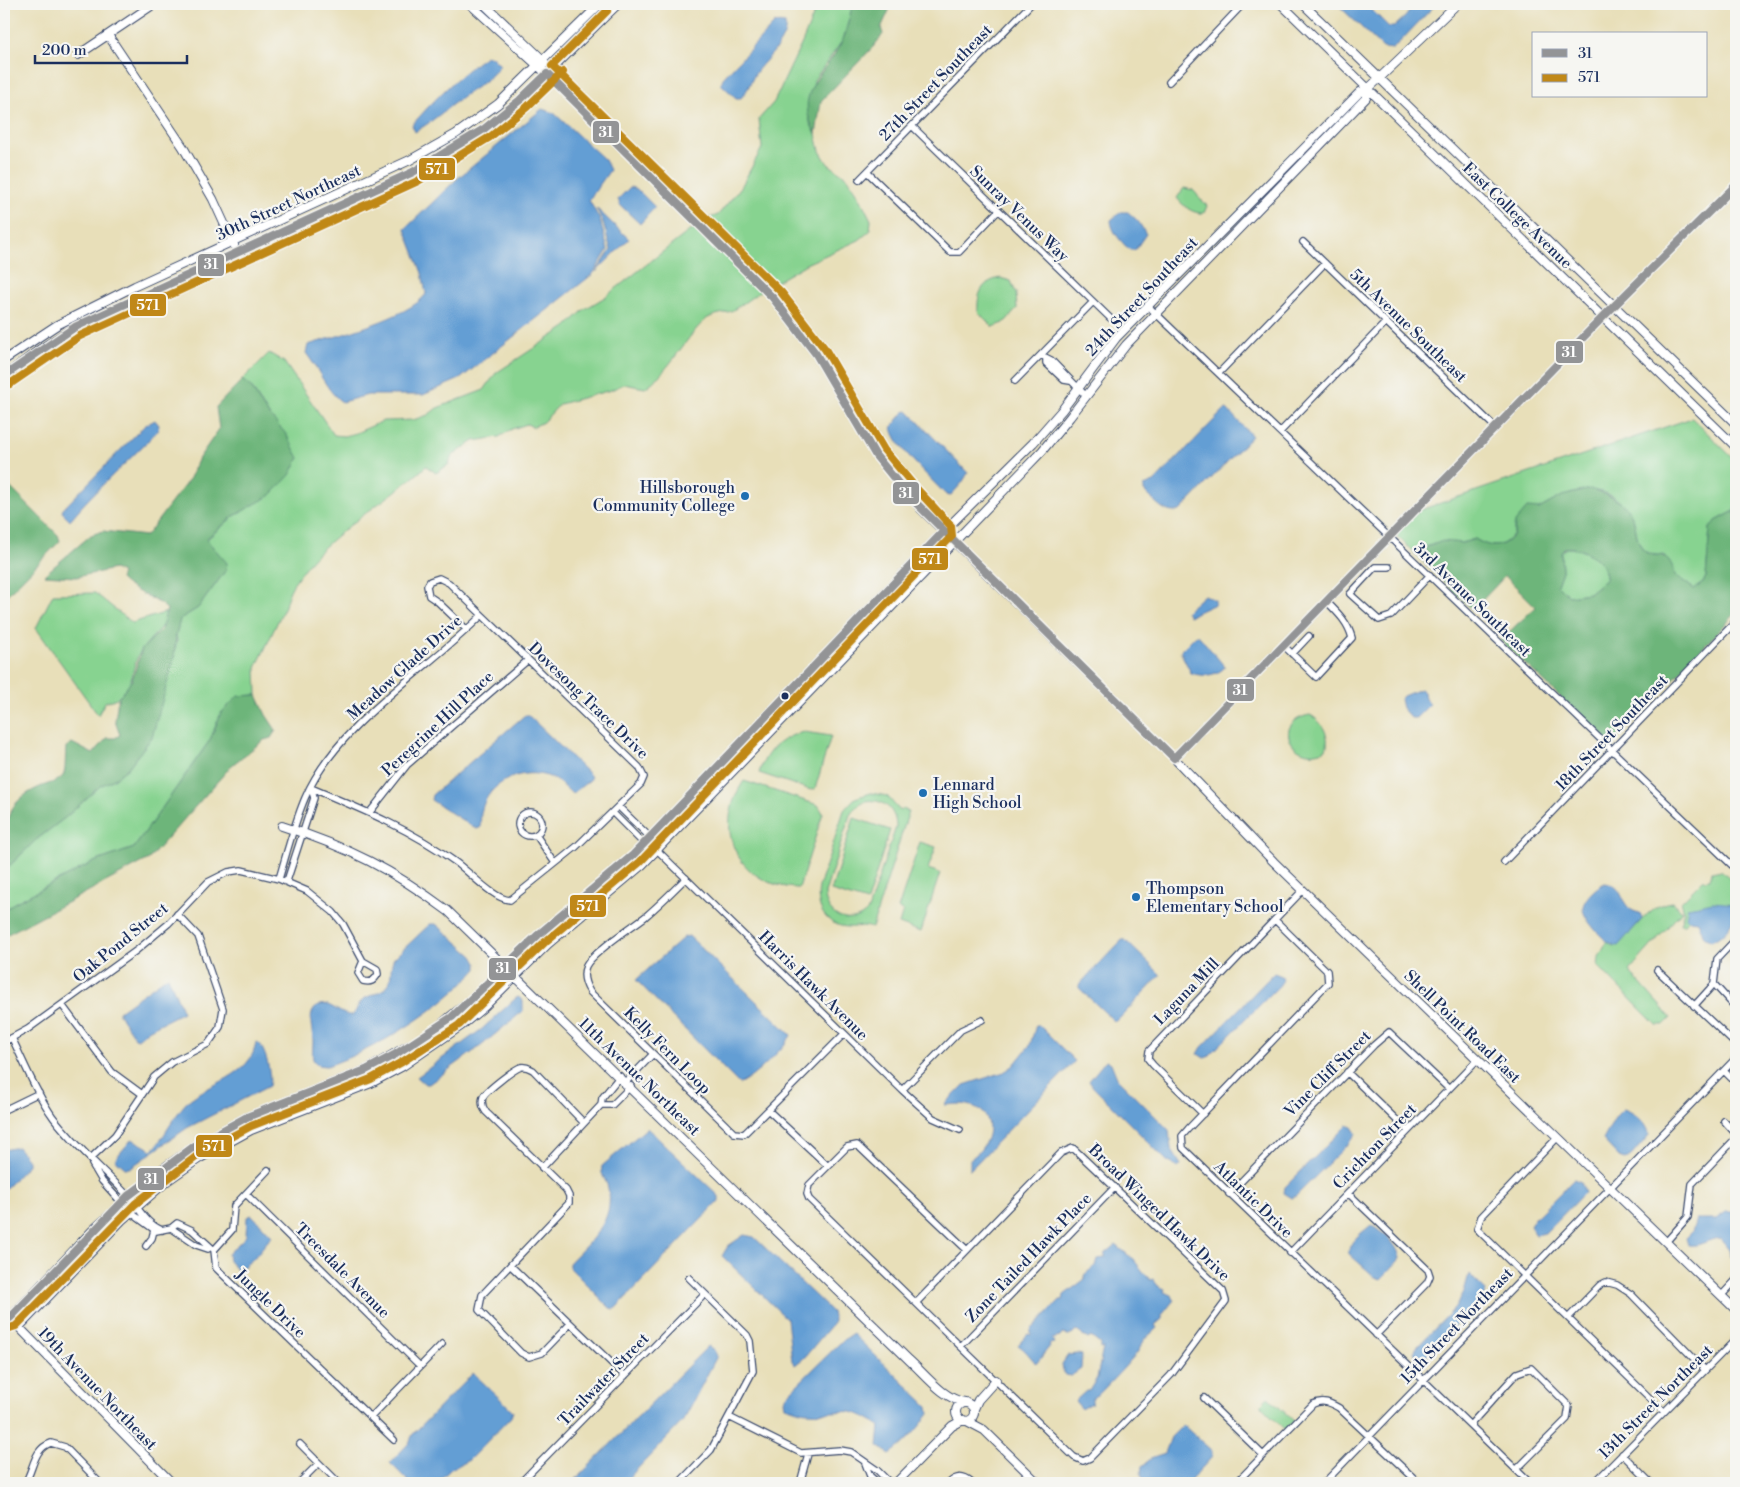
<svg xmlns="http://www.w3.org/2000/svg" width="1740" height="1487" font-family="'Libre Bodoni',serif">
<style>
.green{fill:#87d390;stroke:#518177;fill-rule:evenodd}
.forest{fill:#6db57a;stroke:#44726c;fill-rule:evenodd}
.water{fill:#649ed4;stroke:#406699}
.lines{fill:none;stroke-linecap:round;stroke-linejoin:round}
.street-casing{stroke:#3a496c;stroke-width:8}
.secondary-casing{stroke:#3a496c;stroke-width:10}
.street{stroke:#fff;stroke-width:5.5}
.secondary{stroke:#fff;stroke-width:8}
.bus-1-casing{stroke:#f6f6f2;stroke-width:11}
.bus-2-casing{stroke:#f6f6f2;stroke-width:11}
.bus-1{stroke:#939496;stroke-width:8}
.bus-2{stroke:#c08818;stroke-width:8}
.poi-dot{fill:#1f6fb2;stroke:#f6f6f2;stroke-width:2}
.bus-dot{fill:#1b2f5e;stroke:#f6f6f2;stroke-width:2}
.labels{text-anchor:middle;stroke-width:4.5;stroke-linejoin:round;paint-order:stroke}
.street-label{font-size:16px;fill:#1b2f5e;stroke:#f6f6f2}
.poi-label{font-size:16px;fill:#1b2f5e;stroke:#f6f6f2;text-anchor:start}
.line-badge{stroke:#f6f6f2;stroke-width:2}
.badge-label{font-size:14px;text-anchor:middle;font-weight:bold;fill:#fff}
</style>
<rect width="100%" height="100%" fill="#f6f6f2"/>
<filter id="ink" filterUnits="userSpaceOnUse"><feTurbulence type="fractalNoise" baseFrequency=".02" numOctaves="2"/><feDisplacementMap in="SourceGraphic" scale="10" xChannelSelector="R" yChannelSelector="G"/><feConvolveMatrix kernelMatrix="1 2 1 2 8 2 1 2 1" color-interpolation-filters="sRGB"/></filter>
<filter id="wash" filterUnits="userSpaceOnUse"><feTurbulence type="fractalNoise" baseFrequency=".0096" numOctaves="4" result="noise"/><feDisplacementMap in="SourceGraphic" scale="20" xChannelSelector="R" yChannelSelector="G"/><feGaussianBlur stdDeviation="1.12" result="paint"/><feColorMatrix in="noise" values="0 0 0 0 0 0 0 0 0 0 0 0 0 0 0 0 0 1.4 0 .05"/><feComposite in="paint" operator="in"/></filter>
<g filter="url(#wash)">
<rect width="100%" height="100%" fill="#e8dfb9"/>
<path class="green" d="M818,4h35l-10,36 -29,40 -4,43 6,11 4,17 8,13 19,13 10,15 14,28 -1,11 -11,9 -53,24 -39,23 -66,-66 17,-6 23,-28 21,-39 -3,-29 15,-17 28,-59z
M1184,188l9,2 14,16 -3,7c-11,1 -20,-6 -27,-15z
M697,225l65,65c-10,7 -19,14 -29,20 -10,5 -20,3 -29,11 -21,20 -35,51 -59,67l-21,-4 -13,6 -51,14 -17,18 -10,5 -6,-3 -15,5 -13,8 -25,4 -22,15 -4,9 -12,8 -10,-7c-39,38 -130,84 -141,140l-29,62 1,27 -19,1 -17,17 -11,27 -76,108 -40,14 -80,41 -10,8v-40l32,-31 30,-23 34,-31 14,-7 14,-11 9,-12 15,-19 25,-96 -1,-6 4,-16 18,-11 28,-38 -20,-30 28,-24 8,-4 26,-98 -17,-27 -9,-7 27,-27 15,9 50,73 10,1 12,-3 27,-12 30,-1 15,-5 9,-7 47,-18 12,-17 70,-46 19,-18 20,-12z
M1000,278l11,3 5,12 1,16 -13,14 -11,4 -15,-15c-1,-18 3,-30 22,-34z
M1692,418l44,43v49l-20,11 -6,7 -4,49 -3,6 -9,6 -19,-14 -11,-20c-9,1 -19,-1 -24,-9 -5,-10 -3,-23 -10,-33 -34,-46 -81,-11 -116,13v7c-12,17 -24,15 -39,6l-13,4 -28,1 -21,8 -18,-18 22,-23z
M1566,548c17,-1 41,13 40,31l-17,14 -20,3 -12,-11 5,-14 -1,-19z
M95,593l37,30 35,-11c-3,17 -14,23 -24,36 -17,22 -3,46 -38,54l-7,13 -62,-87 17,-34z
M1310,715c11,5 21,21 16,34 -29,18 -59,-26 -16,-34z
M804,732l27,4 -16,53 -4,1 -52,-17c7,-23 22,-36 45,-41z
M744,781l74,24 5,8 -24,75c-60,-1 -89,-58 -55,-107z
M871,793l16,3 13,15 2,-2 7,2 -37,117c-10,-4 -14,0 -24,-1 -22,-1 -33,-20 -29,-40l25,-77 11,-12zM866,801c17,-3 30,9 30,26l-28,83c-16,19 -43,7 -43,-17l25,-78 5,-7z
M854,818l36,12 -23,72 -36,-11z
M920,842l16,5 -8,22 12,4 -19,59 -22,-8 4,-13 -5,-2z
M1721,870l15,14v20h-9l-41,13 3,3 -5,4h-4l4,-13 -3,-9 22,-22 7,-1 2,-7z
M1672,902l10,9 -53,60 42,47 -7,7h-8l-58,-59 1,-9 8,-15 6,4c21,-10 33,-42 59,-44z
M1268,1397l26,24 -9,9 -25,-25z"/>
<path class="forest" d="M853,4h39l-11,24 2,6 -9,12 -53,55 -5,33c-25,-43 10,-59 26,-93 6,-11 7,-25 11,-37z
M242,380l9,7 13,22 22,25 13,24 -9,17 -19,20 -37,21 -28,23 21,24 -1,7 -28,38 -18,11 -4,16 -2,24 -22,78 -24,31 -14,11 -14,7 -34,31 -30,23 -32,31c0,-42 -4,-71 44,-87 6,-2 13,-4 16,-10 2,-8 1,-19 2,-27l6,-4 21,11 14,-16h8l5,-3 -5,-14 3,-22 14,-19 10,-31 19,-19 6,-21c-14,-13 -33,-16 -47,-30l2,-6 -8,-4 -38,8 -32,-2 47,-40 12,-4 43,5 44,-58 9,-20 20,-29 -3,-22z
M4,481l54,54 2,6 -56,57z
M1590,489c16,5 37,12 43,30 3,8 3,20 8,27 10,20 26,-5 34,29l19,14 9,-6 3,-6 4,-49 6,-7 20,-11v103l-125,132 -111,-105 36,-33 -31,-31 -32,34 -60,-58 30,-11 19,2 13,-4c15,9 27,11 39,-5l1,-12 12,-14 12,1 23,-13zM1564,548c17,-3 43,13 42,31l-17,14 -20,3 -12,-11 5,-14 -1,-19z
M257,695l9,20 10,15 -5,8 -7,2 -32,25 -83,94 -145,77v-25l10,-8 80,-41 40,-14 76,-108 11,-27 17,-17z"/>
<path class="water" d="M1337,4h29l23,23h5l12,-11 8,-12h22l-43,45 -10,-1z
M775,23l10,1c3,17 -18,34 -28,47 -6,8 -8,19 -16,27h-5l-15,-14 2,-6z
M486,56l6,1 8,8c-10,15 -24,22 -38,32 -16,12 -30,25 -47,35l-3,-7c22,-25 46,-50 74,-69z
M542,109l12,4 51,47 5,10 -21,30 11,20 8,30 -15,24 -133,105 -37,16h-55l-26,7c-15,-10 -24,-34 -36,-49l2,-8c28,-9 102,-28 118,-51l-4,-21 -17,-44 53,-51z
M630,187l7,2 18,18 -15,17 -20,-19 -2,-6z
M596,208l33,31 -33,33 15,-22 -9,-31z
M1121,212h7l10,9 8,13 -11,16h-5c-8,-7 -19,-19 -19,-30z
M1227,409l25,27 -71,74c-14,8 -27,-10 -37,-19v-5l10,-4 70,-72z
M908,411l60,62 -6,10 -11,12 -6,-1c-13,-15 -51,-48 -53,-67l12,-15z
M155,420l4,5 -1,5c-28,31 -61,57 -88,90l-8,-8 1,-3 81,-83z
M1204,595l11,5v4l-26,12 -3,-5z
M1196,635l4,2 25,30c-8,9 -23,10 -34,6l-11,-22z
M1420,689l4,3 1,7 5,5 -14,14h-5l-9,-10 -2,-9 3,-3z
M525,715l4,1 61,59 1,4 -19,15c-8,-8 -17,-17 -29,-19 -24,-6 -54,8 -61,34 -2,5 -1,13 -2,19l-4,1 -45,-29 1,-5z
M1605,883c23,3 12,26 35,30l2,6 -24,27c-11,0 -34,-26 -35,-37 -1,-9 14,-23 22,-26z
M1713,902l23,2c0,16 -10,31 -25,37l-7,-4 -6,-16 -9,-1 -3,-3 2,-10z
M430,924h6l37,32 4,7v6c-37,41 -98,79 -150,97 -19,0 -14,-12 -14,-25 0,-12 -8,-29 7,-36 11,-4 21,12 33,10 3,-4 7,-13 11,-16 9,-6 18,-5 24,-14 5,-9 1,-18 6,-27z
M689,936l102,99c-4,10 -41,47 -52,49l-103,-104 48,-43z
M1122,940h3l35,34v2l-43,45h-3l-35,-33v-3z
M1274,973l8,3 1,4 -4,6 -71,71 -4,1 -6,-4 4,-7z
M168,976l15,36 -35,18 -10,9 -3,-1 -16,-24v-3z
M519,997l4,4v10l-42,35 -52,38h-4l-8,-7 65,-48 34,-31z
M1036,1025h3l36,36 -105,109v-11c22,-13 29,-48 -2,-54 -8,-2 -17,0 -24,0l20,-20 40,-13 9,-6 17,-21z
M256,1042c10,4 16,35 13,44l-82,42 -57,40h-5l-10,-9 17,-20 20,11 4,-3c10,-14 19,-32 31,-45 20,-19 65,-25 69,-60z
M1106,1060l5,3 6,15 52,52 2,19 10,16 -3,2 -11,-6 -74,-74 -4,-6z
M1623,1109c10,2 26,15 26,26l-17,20 -7,5 -4,-1 -18,-19 13,-24z
M1347,1125l5,2 4,6 -3,6 -57,57 -4,2 -8,-5 1,-6z
M647,1128l72,68v5l-104,108 -5,-1 -41,-41v-4c20,-21 47,-42 39,-75 -2,-9 -8,-13 -6,-22z
M18,1147l10,13v5l-24,25v-40z
M1574,1179l7,3 4,10 -40,41 -9,2 -6,-9 5,-8z
M1726,1212h6l4,3v41l-6,1 -1,-8 -9,-11c-12,1 -20,9 -32,7l-2,-7 6,-6 4,-13h20z
M252,1215l20,21 -19,23 -15,12 -9,-10 -1,-7 18,-18 1,-19z
M1371,1225c12,6 28,21 29,34l-19,20 -6,-2 -26,-23c-2,-12 14,-22 22,-29z
M744,1235l10,2 78,75 2,10 -30,36 -9,7 -3,-4 -5,-42 -65,-63 6,-10z
M1116,1245l17,14 17,21 3,-1 5,7 7,3 -1,3 8,3 2,5 -12,15v4l-7,6 2,3 -12,11 -8,14 -15,17 -22,23 -8,5v5l-10,6 -7,-8 11,-10h3l8,-13 6,-30 -3,1v-5l-9,-7 -3,2 -11,-8 -8,4 -7,-1 -2,3 -8,2 2,4 -5,1 1,2 -14,18c-4,-6 -13,-16 -18,-19l10,-11 3,1v-5l29,-30h3l1,-5 21,-16 -1,-4 11,-9 2,-7 8,-1 1,-5z
M1469,1274l17,17 -1,4 -59,60 -9,2 -3,-5 3,-5 38,-39 9,-16z
M853,1334l75,72 1,8c-11,15 -24,30 -39,40l-12,-8 2,-20c-33,-23 -37,-11 -72,-14 -7,0 -16,-4 -23,-6l-1,-6 4,-6 55,-54z
M708,1346l6,4 3,6 -34,65 -59,62h-52z
M1078,1354l4,1 -1,14 -10,7 -5,-1 -3,-4 -1,-7 6,-9z
M473,1373l40,38 -2,6 -42,43 -18,9 -15,14h-26l-20,-20 19,-20 4,-9z
M1183,1425l29,26v6l-24,26h-39l-8,-7 1,-10 11,-9 12,-4 6,-16z"/>
</g>
<g filter="url(#ink)">
<g class="lines">
<defs>
<path id="street" d="M1734,4l2,2
M1169,82l74,-78
M912,126l198,192
M867,172l83,80h9l39,-41
M859,180l172,-176
M1303,242l192,185
M1148,306l588,563
M1041,355l10,5 35,36
M1046,359v4l18,17 6,1
M1219,373l106,-110
M1015,381l78,-79
M1280,432l106,-110
M1389,567h-14l-25,27 29,26 12,-4 39,-41
M1283,645l33,32 36,-39c-4,-16 -15,-26 -26,-37
M1292,654l17,-18
M311,788c50,21 99,41 143,73 15,10 39,38 56,39l66,-53 65,-63 3,-7 -5,-10 -190,-184 -10,-5 -9,3 -3,5 2,10 9,6 28,27
M619,807l41,40
M518 824a12 12 0 1 1 24 0a12 12 0 1 1-24 0Z
M370,812l37,-47 121,-105
M613,813l41,41
M536,835l19,28
M657,850l245,240 31,28 27,12
M1504,862l232,-241
M686,878c-13,13 -26,26 -40,38 -14,11 -53,36 -60,50 -4,9 -1,18 4,26l144,141 10,1 100,-100
M279,879c8,-27 15,-55 26,-81 31,-73 121,-127 176,-182
M287,881l27,-83 -3,-10
M1275,920l52,51 1,12 -140,146 -6,7 1,12 347,335
M1736,939l-19,20 -3,25 22,24
M1657,970l75,71
M62,1005l50,67 30,22
M1694,1006l20,-22
M12,1038c13,27 24,55 41,79 22,29 50,52 74,78 11,12 19,29 35,35
M4,1042l24,-13 109,-79 31,-26 40,-42 20,-10 13,-2 38,9 28,12 26,21 10,12 20,37 14,8 1,5c-4,7 -7,9 -15,7l-5,-8 5,-12
M1724,1071l12,12
M1347,1072l61,59
M626,1082l27,-28
M902,1090l59,-60 21,-10
M601,1105h11l19,-19
M4,1110l35,-17
M769,1111l59,55
M1203,1114l-50,-49 -5,-6 1,-8 154,-161
M1724,1121l12,13
M1558,1137l-77,80 -4,12 187,183
M1073,1148l150,143 3,10 -55,74 -81,83 -7,3 -9,-4 -158,-154 145,-150z
M90,1159l25,-24 39,-58 18,-15 36,-18 12,-17 3,-18 -25,-73 -21,-22
M92,1164l10,17 28,31
M542,1168l59,-63 1,-7 18,-22
M268,1170l-34,36 -2,24 -18,20 2,18 178,172
M1348,1193l80,77 2,6 -3,7 -51,52
M246,1194l174,172
M1229,1194l145,-149 15,-13 60,57
M130,1212l26,19 15,-3 6,-5 15,7 22,20
M171,1228l25,17 12,4
M1666,1242l22,-25 4,-33 44,-46
M146,1246l6,-8 2,-8
M1290,1253l188,-194
M511,1266l114,110
M1721,1296l15,-16
M916,1303l-107,-104 -2,-5 2,-9 38,-38 10,-2 110,105
M1568,1318l32,-33 6,-3 11,3 14,9 74,76
M570,1324l-28,29 -13,4 -8,-4 -42,-43 3,-15 87,-92v-7l-3,-6 -80,-78c-3,-4 -5,-9 -3,-15 3,-6 31,-28 38,-30 5,-1 8,1 12,3l51,53
M961,1346l154,-159
M1204,1398l59,57
M371,1417l71,-73
M729,1417l72,36 39,-3 11,2 26,18 13,13
M1470,1425l47,-52 14,-5 38,38 -2,13 -51,51
M300,1444l39,39
M1622,1454l29,29
M865,1463l5,13 8,7
M25,1483c9,-14 8,-34 26,-40l14,4 35,36
M299,1483l20,-20
M520,1483l185,-189
M679,1483l32,-33 42,-79 -3,-30 -3,-6 -58,-57
M800,1483l8,-29
M949,1483c8,-8 15,-7 23,0
M1236,1483l77,-79c10,-5 17,-1 26,4l80,75
M1324,1483l412,-425
M1594,1483l142,-144"/>
<path id="secondary" d="M470,4l77,70 226,224 43,56 60,102 45,53 253,249 100,104 462,448
M484,4l60,57 1,3
M1281,4l455,443
M1303,4l433,420
M108,35l75,112 30,52 21,46
M78,55l76,-51
M4,360l53,-35 78,-39 275,-126 46,-26 42,-30 102,-100
M4,376l35,-26 36,-23 338,-155c38,-21 75,-43 107,-72 34,-31 65,-65 98,-96
M1174,758l429,-441 133,-132
M282,826c66,21 111,44 166,85l461,449c15,13 35,40 56,42
M4,1312l168,171
M10,1318l82,-87 59,-54 45,-32 51,-28 119,-47 64,-37 47,-38 61,-60 95,-80 310,-323 90,-89 29,-33 54,-72 244,-246 8,-3 89,-85
M19,1327l103,-107 45,-39 33,-23 51,-28 120,-47 32,-17 58,-40 24,-20 63,-62 94,-79 400,-414 28,-34 56,-72 240,-247 2,-9
M956 1412a9 9 0 1 1 18 0a9 9 0 1 1-18 0Z
M974,1409l4,-9 18,-20
M967,1421l17,9 54,53
M896,1483l56,-57 11,-6"/>
</defs>
<use href="#street" class="street-casing"/>
<use href="#secondary" class="secondary-casing"/>
<use href="#street" class="street"/>
<use href="#secondary" class="secondary"/>
<defs>
<path id="bus-1" d="M4,376l71,-49 338,-155 71,-43 36,-29 27,-26 226,224 43,56 60,102 31,38 267,264 429,-441 133,-132
M4,1312l6,6 118,-122 68,-51 51,-28 119,-47 30,-16 56,-37 86,-82 95,-80 310,-323"/>
<path id="bus-2" d="M10,384l70,-48 338,-155 72,-44 37,-30 36,-35
M4,1326l6,2 6,-2 119,-122 66,-51 50,-27 120,-47 31,-17 57,-37 86,-83 95,-80 312,-326 -1,-10 -36,-39 -31,-37 -59,-101 -44,-57 -229,-226 55,-55"/>
</defs>
<use href="#bus-1" class="bus-1-casing"/>
<use href="#bus-2" class="bus-2-casing"/>
<use href="#bus-1" class="bus-1"/>
<use href="#bus-2" class="bus-2"/>
</g>
</g>
<g class="poi-dot">
<circle cx="745" cy="496" r="5"/>
<circle cx="923" cy="793" r="5"/>
<circle cx="1136" cy="897" r="5"/>
</g>
<circle class="bus-dot" cx="785" cy="696" r="4.5"/>
<g class="labels">
<g class="street-label">
<text transform="translate(935 82) rotate(-46)" y="6">27th Street Southeast</text>
<text transform="translate(288 202) rotate(-25)" y="6">30th Street Northeast</text>
<text transform="translate(1020 213) rotate(44)" y="6">Sunray Venus Way</text>
<text transform="translate(1518 215) rotate(44)" y="6">East College Avenue</text>
<text transform="translate(1141 296) rotate(-47)" y="6">24th Street Southeast</text>
<text transform="translate(1409 325) rotate(44)" y="6">5th Avenue Southeast</text>
<text transform="translate(1473 599) rotate(44)" y="6">3rd Avenue Southeast</text>
<text transform="translate(404 667) rotate(-42)" y="6">Meadow Glade Drive</text>
<text transform="translate(589 700) rotate(44)" y="6">Dovesong Trace Drive</text>
<text transform="translate(437 723) rotate(-43)" y="6">Peregrine Hill Place</text>
<text transform="translate(1611 732) rotate(-46)" y="6">18th Street Southeast</text>
<text transform="translate(120 942) rotate(-39)" y="6">Oak Pond Street</text>
<text transform="translate(814 985) rotate(45)" y="6">Harris Hawk Avenue</text>
<text transform="translate(1186 991) rotate(-46)" y="6">Laguna Mill</text>
<text transform="translate(1463 1026) rotate(44)" y="6">Shell Point Road East</text>
<text transform="translate(668 1050) rotate(45)" y="6">Kelly Fern Loop</text>
<text transform="translate(1327 1073) rotate(-45)" y="6">Vine Cliff Street</text>
<text transform="translate(640 1076) rotate(44)" y="6">11th Avenue Northeast</text>
<text transform="translate(1374 1146) rotate(-46)" y="6">Crichton Street</text>
<text transform="translate(1254 1199) rotate(44)" y="6">Atlantic Drive</text>
<text transform="translate(1160 1212) rotate(44)" y="6">Broad Winged Hawk Drive</text>
<text transform="translate(1028 1257) rotate(-46)" y="6">Zone Tailed Hawk Place</text>
<text transform="translate(343 1270) rotate(45)" y="6">Treesdale Avenue</text>
<text transform="translate(271 1303) rotate(44)" y="6">Jungle Drive</text>
<text transform="translate(1456 1325) rotate(-46)" y="6">15th Street Northeast</text>
<text transform="translate(603 1379) rotate(-46)" y="6">Trailwater Street</text>
<text transform="translate(98 1388) rotate(46)" y="6">19th Avenue Northeast</text>
<text transform="translate(1655 1401) rotate(-45)" y="6">13th Street Northeast</text>
</g>
<g class="poi-label">
<text x="735" y="493" text-anchor="end">Hillsborough<tspan x="735" dy="18">Community College</tspan></text>
<text x="933" y="790">Lennard<tspan x="933" dy="18">High School</tspan></text>
<text x="1146" y="894">Thompson<tspan x="1146" dy="18">Elementary School</tspan></text>
</g>
</g>
<g class="line-badge">
<rect x="592" y="120" width="28" height="24" rx="5" fill="#939496"/>
<rect x="418" y="157" width="38" height="24" rx="5" fill="#c08818"/>
<rect x="197" y="253" width="28" height="24" rx="5" fill="#939496"/>
<rect x="129" y="293" width="38" height="24" rx="5" fill="#c08818"/>
<rect x="1555" y="340" width="29" height="24" rx="5" fill="#939496"/>
<rect x="892" y="481" width="28" height="24" rx="5" fill="#939496"/>
<rect x="911" y="547" width="38" height="24" rx="5" fill="#c08818"/>
<rect x="1226" y="678" width="29" height="24" rx="5" fill="#939496"/>
<rect x="569" y="894" width="38" height="24" rx="5" fill="#c08818"/>
<rect x="488" y="957" width="29" height="24" rx="5" fill="#939496"/>
<rect x="195" y="1134" width="38" height="24" rx="5" fill="#c08818"/>
<rect x="137" y="1167" width="28" height="24" rx="5" fill="#939496"/>
</g>
<g class="badge-label">
<text x="606" y="137">31</text>
<text x="437" y="174">571</text>
<text x="211" y="269">31</text>
<text x="148" y="310">571</text>
<text x="1569" y="357">31</text>
<text x="906" y="498">31</text>
<text x="930" y="564">571</text>
<text x="1240" y="695">31</text>
<text x="588" y="911">571</text>
<text x="503" y="973">31</text>
<text x="214" y="1151">571</text>
<text x="151" y="1184">31</text>
</g>
<rect width="1740" height="1487" fill="none" stroke="#f6f6f2" stroke-width="20"/>
<rect x="1532" y="32" width="175" height="65" fill="#f6f6f2" stroke="#9ea6b7"/>
<rect x="1542" y="49" width="25" height="8" fill="#939496" stroke="#9ea6b7"/>
<text x="1578" y="58" font-size="15" fill="#1b2f5e">31</text>
<rect x="1542" y="74" width="25" height="8" fill="#c08818" stroke="#9ea6b7"/>
<text x="1578" y="82" font-size="15" fill="#1b2f5e">571</text>
<path d="M35 55v8h152v-8" fill="none" stroke="#1b2f5e" stroke-width="2.5"/>
<text x="42" y="55" font-size="15" fill="#1b2f5e" stroke="#f6f6f2" stroke-width="4" paint-order="stroke">200 m</text>
</svg>
